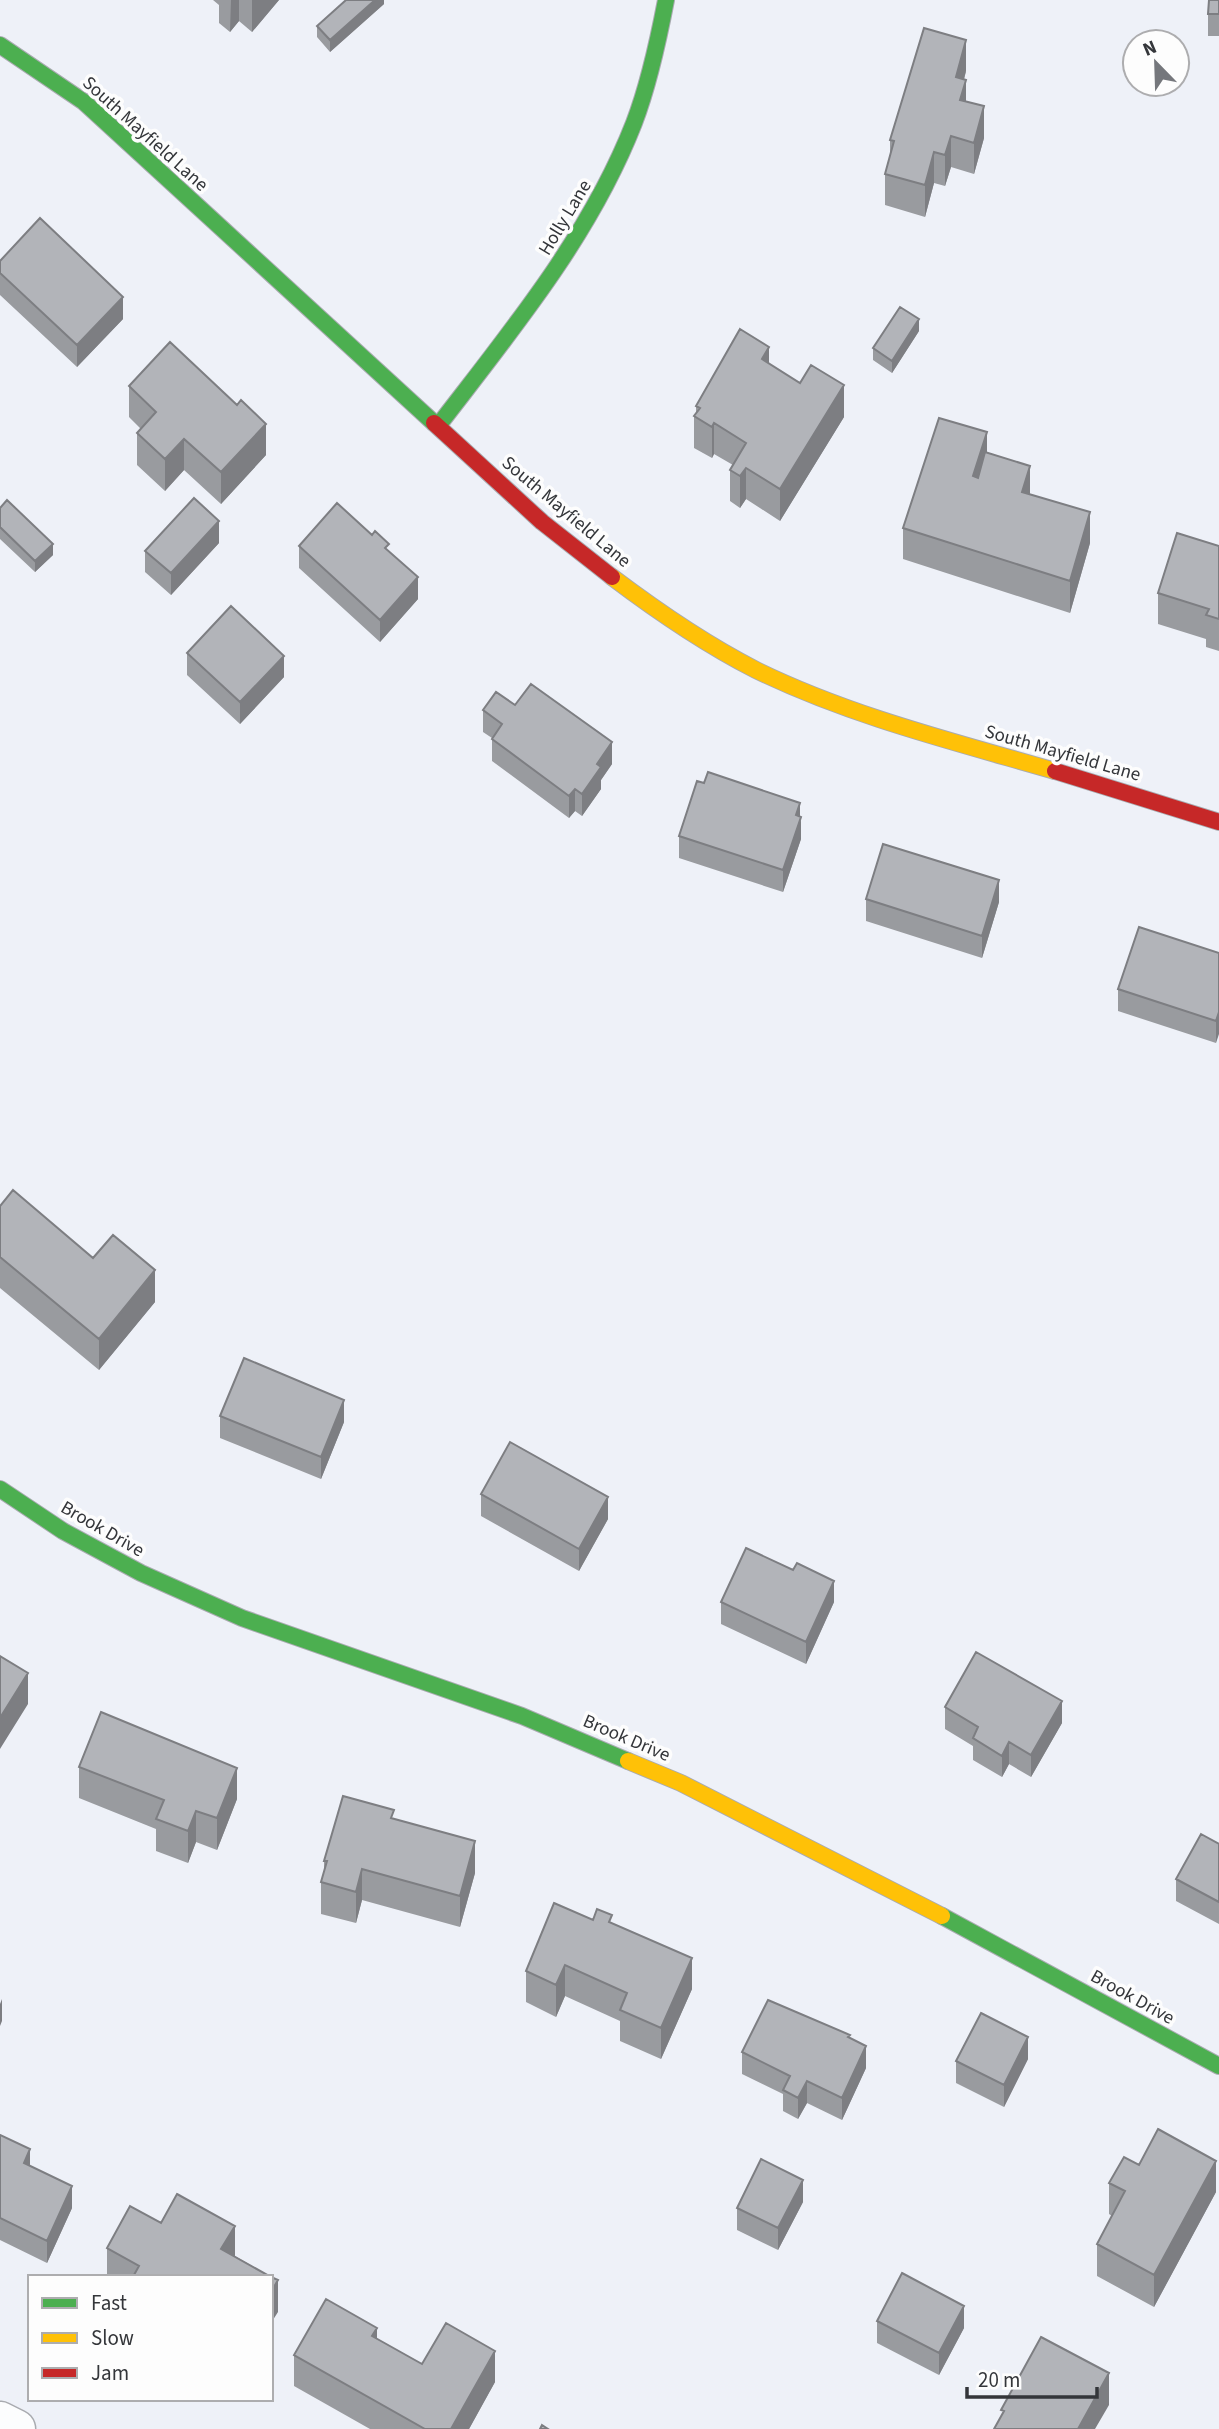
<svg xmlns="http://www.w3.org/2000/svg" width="1219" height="2429" font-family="'Source Sans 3',sans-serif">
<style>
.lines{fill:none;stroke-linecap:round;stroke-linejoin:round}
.street-casing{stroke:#a9abb0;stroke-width:41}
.fast-casing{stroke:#a9abb0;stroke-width:18}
.slow-casing{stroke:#a9abb0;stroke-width:18}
.jam-casing{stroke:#a9abb0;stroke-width:18}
.street{stroke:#fcfdfe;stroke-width:38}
.fast{stroke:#4caf50;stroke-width:16}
.slow{stroke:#ffc107;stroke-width:16}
.jam{stroke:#c62828;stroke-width:16}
.wall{fill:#999b9f}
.shaded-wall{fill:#7d7e82}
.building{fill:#b2b4b9;stroke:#7d7e82;stroke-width:2}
.labels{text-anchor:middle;stroke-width:7;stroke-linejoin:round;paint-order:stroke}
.street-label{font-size:19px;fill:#34363a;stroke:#fdfdfd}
</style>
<rect width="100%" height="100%" fill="#eef1f8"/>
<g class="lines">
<defs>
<path id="street" d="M0,2421l16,8"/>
<path id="fast" d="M0,45l84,57 350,321
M438,426c73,-95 152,-190 196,-303 15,-39 24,-81 32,-123
M0,1489l63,42 78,42 101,45 280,98 106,45
M942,1916l277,150"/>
<path id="slow" d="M612,577c45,34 93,67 144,93 94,46 199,72 299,101
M628,1761l53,22 261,133"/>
<path id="jam" d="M434,423l108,99 70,55
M1055,771l164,51"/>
</defs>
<use href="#street" class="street-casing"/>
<use href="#fast" class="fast-casing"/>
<use href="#slow" class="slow-casing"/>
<use href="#jam" class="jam-casing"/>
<use href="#street" class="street"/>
<use href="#fast" class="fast"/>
<use href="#slow" class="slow"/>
<use href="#jam" class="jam"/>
</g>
<path class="wall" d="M213,0h66l-27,32 -13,-11 -9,11 -11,-9v-18z
M384,0v4l-54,48 -13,-15v-11z
M1219,0v36h-11v-22z
M966,71l-2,9 2,22 18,36 -10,36 -23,-7 -6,19 -11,-3 -9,34 -40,-12v-31l5,-17v-17z
M0,261l123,58 -46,48 -77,-72z
M919,331l-27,42 -19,-13v-12z
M769,364l75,53 -64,104 -34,-22 -6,9 -10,-7v-31l3,-5 -19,-11 -2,4 -18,-10v-32l2,-2v-8z
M129,386l137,69 -45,49 -37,-34 -19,21 -28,-26v-32l4,-4 -12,-12z
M987,453l43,42 60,48 -20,70 -167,-54v-31z
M0,508l53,47 -18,17 -35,-33z
M219,543l-48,52 -26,-23v-21z
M299,546l90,5 29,48 -38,43 -81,-74z
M1219,546v105l-13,-4v-8l-48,-15v-31z
M187,653l97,24 -44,47 -53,-49z
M515,705l97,59 -11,16v9l-19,27 -7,-5 -6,7 -77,-57v-23l-9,-6v-22z
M800,816l1,23 -18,53 -104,-34v-22z
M866,899l133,3 -17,56 -116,-37z
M1219,953l-3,90 -98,-32v-22z
M0,1206l93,52 62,44 -56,68 -99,-82z
M220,1416l124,6 -23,57 -101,-41z
M481,1494l127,25 -29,52 -98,-55z
M721,1602h113l-28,62 -85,-40z
M945,1707l117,16 -31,54 -22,-13 -7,13 -29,-17v-14l-28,-17z
M79,1767l158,32 -20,51 -21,-8 -8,21 -32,-12v-22l-77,-31z
M394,1819l81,54 -15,54 -98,-27 -6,23 -35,-9v-32l3,-10v-11z
M1219,1844v80l-43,-23v-22z
M593,1920l19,3 80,66 -31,70 -41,-18v-20l-55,-25 -9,21 -30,-15v-31z
M850,2038l16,30 -24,52 -35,-17 -9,16 -15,-8v-17l-41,-20v-22z
M1028,2059l-24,48 -48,-24v-22z
M0,2135l72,73 -25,55 -47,-23z
M1139,2165l77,27 -62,115 -57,-31v-32l15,-28 -3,-2v-31z
M803,2202l-25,48 -41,-20v-22z
M161,2223l74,33 36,21h-164v-29z
M877,2321l87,7 -25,47 -62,-32z
M377,2339l45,25 73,18 -26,47h-99l-76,-43v-31z"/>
<path class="shaded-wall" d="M231,0h8v21l-9,11z
M252,0h27l-27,32z
M375,0h9v4l-54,48v-12z
M966,40v31l-10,37v-31z
M966,80v32l-6,-12z
M984,106v32l-10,36v-31z
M951,136v31l-6,19v-31z
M934,152v31l-9,34v-32z
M123,297v22l-46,48v-22z
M919,319v12l-27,42v-12z
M769,347v32l-7,-20z
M844,385v32l-64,104v-32z
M714,423v31l-2,4v-31z
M266,424v31l-45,49v-32z
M987,432v31l-14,45v-32z
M184,439v31l-19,21v-32z
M1030,466v31l-8,-5z
M746,468v31l-6,9v-32z
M1090,512v31l-20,70v-32z
M219,521v22l-48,52v-22z
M53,544v11l-18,17v-11z
M418,577v22l-38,43v-22z
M284,656v21l-44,47v-22z
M612,742v22l-11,16v9l-19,27v-22l15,-30z
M575,789v22l-6,7v-22z
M800,803v19l1,-5v22l-18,53v-22l13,-55z
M999,880v22l-17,56v-22z
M1219,1012v22l-3,9v-22z
M155,1270v32l-56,68v-31z
M344,1400v22l-23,57v-22z
M608,1497v22l-29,52v-22z
M834,1581v21l-28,62v-22z
M28,1673v31l-28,45v-31z
M1062,1701v22l-31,54v-22z
M1009,1742v22l-7,13v-21z
M237,1768v31l-20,51v-32z
M196,1811v31l-8,21v-32z
M475,1841v32l-15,54v-31z
M362,1869v31l-6,23v-31z
M692,1958v31l-31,70v-31z
M565,1965v31l-9,21v-32z
M2,1999v22l-2,5v-22z
M1028,2037v22l-24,48v-22z
M866,2046v22l-24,52v-22z
M807,2081v22l-9,16v-21z
M30,2149v22l-6,-8z
M1216,2161v31l-62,115v-32z
M803,2180v22l-25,48v-22z
M72,2186v22l-25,55v-22z
M235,2226v31l-14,-8z
M278,2280v32l-7,11v-31z
M964,2306v22l-25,47v-22z
M377,2328v31l-5,-23z
M495,2351v31l-26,47h-18z
M1109,2373v32l-14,24h-17z"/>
<path class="building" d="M346,0h29l-45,40 -13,-14z
M1209,0h10v14h-11z
M924,28l42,12 -10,37 10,3 -6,20 24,6 -10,37 -23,-7 -6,19 -11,-3 -9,33 -40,-11 9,-33 -4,-1z
M40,218l83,79 -46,48 -77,-72v-12z
M900,307l19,12 -27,42 -19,-13z
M740,329l29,18 -7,12 38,24 11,-18 33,20 -64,104 -34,-21 -6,8 -10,-6 16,-27 -32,-20 -2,4 -18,-11 6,-8 -4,-2z
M170,342l67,63 4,-5 25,24 -45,48 -37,-33 -19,20 -28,-26 19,-21 -27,-26z
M939,418l48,14 -14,44 5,2 7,-26 45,14 -8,26 68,20 -20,69 -167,-53z
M194,498l25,23 -48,52 -26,-22z
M7,500l46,44 -18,17 -35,-34v-19z
M337,503l35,32 3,-4 14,13 -4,4 33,29 -38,43 -81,-74z
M1177,533l42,13v73l-13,-4 3,-6 -51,-16z
M231,606l53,50 -44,46 -53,-49z
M531,684l81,58 -15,22 4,3 -19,27 -7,-5 -6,7 -77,-57 10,-15 -19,-14 13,-18 19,13z
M708,772l92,31 -4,12 5,2 -18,53 -104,-34 18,-55 7,2z
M883,844l116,36 -17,56 -116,-37z
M1139,927l80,26v59l-3,9 -98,-32z
M13,1190l80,68 20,-23 42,35 -56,69 -99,-82v-51z
M244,1358l100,42 -23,57 -101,-41z
M510,1442l98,55 -29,52 -98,-55z
M746,1548l47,22 4,-7 37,18 -28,61 -85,-40z
M976,1652l86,49 -31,54 -22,-13 -7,14 -29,-18 5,-11 -33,-20z
M0,1656l28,17 -28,45z
M101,1712l136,56 -20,50 -21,-7 -8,20 -32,-12 8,-19 -85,-33z
M343,1796l51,14 -3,8 84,23 -15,55 -98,-27 -6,23 -35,-10 6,-21h-3z
M1201,1834l18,10v58l-43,-23z
M554,1903l39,17 4,-11 15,6 -3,7 83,36 -31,70 -41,-18 7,-17 -62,-28 -9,20 -30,-14z
M768,2000l82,35 -2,2 18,9 -24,52 -35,-17 -9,17 -15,-8 7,-14 -48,-24z
M981,2013l47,24 -24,48 -48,-24z
M1158,2129l58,32 -62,114 -57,-31 28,-53 -16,-8 15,-26 15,8z
M0,2135l30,14 -6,14 48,23 -25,55 -47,-23z
M761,2159l42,21 -25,48 -41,-20z
M177,2194l58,32 -14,23 50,28h-134l-3,-2 5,-9 -32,-18 23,-42 31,17z
M902,2273l62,33 -25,47 -62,-32z
M271,2277l7,3 -7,12z
M326,2299l51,29 -5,8 50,28 24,-41 49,28 -44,78h-26l-131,-74z
M1041,2337l68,36 -31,56h-84l10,-18 -3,-1z
M542,2425l6,4h-8z"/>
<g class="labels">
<g class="street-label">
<text transform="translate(146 133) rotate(42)" y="7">South Mayfield Lane</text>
<text transform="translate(564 217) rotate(-59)" y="7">Holly Lane</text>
<text transform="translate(567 511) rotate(40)" y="7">South Mayfield Lane</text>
<text transform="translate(1063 752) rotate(16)" y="7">South Mayfield Lane</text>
<text transform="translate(103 1528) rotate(30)" y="7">Brook Drive</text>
<text transform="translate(627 1737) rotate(23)" y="7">Brook Drive</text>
<text transform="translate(1133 1996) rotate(29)" y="7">Brook Drive</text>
</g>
</g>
<rect x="28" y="2275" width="245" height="126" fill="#fdfdfd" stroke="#adadaf" stroke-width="2"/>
<rect x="42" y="2298" width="35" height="10" fill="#4caf50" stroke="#adadaf" stroke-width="2"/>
<text x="91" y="2310" font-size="21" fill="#34363a">Fast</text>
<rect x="42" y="2333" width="35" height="10" fill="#ffc107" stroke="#adadaf" stroke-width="2"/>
<text x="91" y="2345" font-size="21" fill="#34363a">Slow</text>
<rect x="42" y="2368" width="35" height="10" fill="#c62828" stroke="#adadaf" stroke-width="2"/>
<text x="91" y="2380" font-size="21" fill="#34363a">Jam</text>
<g transform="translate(1156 63) rotate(337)"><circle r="33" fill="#fdfdfd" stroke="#adadaf" stroke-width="2"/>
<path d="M0-5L12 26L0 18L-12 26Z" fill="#75777c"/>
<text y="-10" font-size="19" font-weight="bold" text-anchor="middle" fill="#34363a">N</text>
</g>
<path d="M967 2387v10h130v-10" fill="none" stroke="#34363a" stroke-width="3.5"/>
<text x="978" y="2387" font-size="21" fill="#34363a" stroke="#fdfdfd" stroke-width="5" paint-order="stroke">20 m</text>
</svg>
